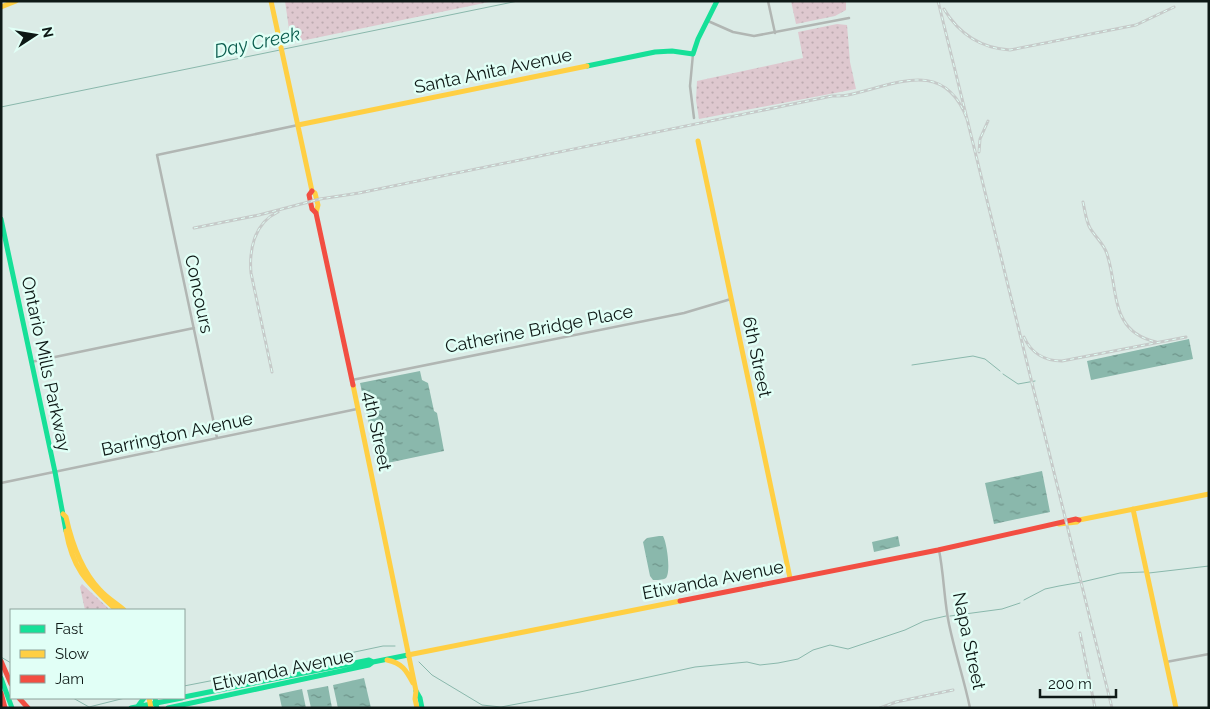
<svg xmlns="http://www.w3.org/2000/svg" width="1210" height="709" font-family="Raleway,sans-serif">
<style>
.grass{fill:url(#grass-dots)}
.water{fill:url(#water-ripples)}
.lines{fill:none;stroke-linecap:round;stroke-linejoin:round}
.stream{stroke:#8ab8ac;stroke-width:1}
.street{stroke:#b1b6b3;stroke-width:2.5}
.fast{stroke:#16e098;stroke-width:5}
.slow{stroke:#ffcf43;stroke-width:5}
.jam{stroke:#f24e42;stroke-width:5}
.rail-casing{stroke:#c6cac9;stroke-width:3}
.rail{stroke:#e1fff6;stroke-width:1;stroke-dasharray:4;stroke-linecap:butt}
.labels{text-anchor:middle;stroke-width:5;stroke-linejoin:round;paint-order:stroke}
.street-label{font-size:18px;fill:#0e1916;stroke:#e1fff6}
.water-label{font-size:19px;font-style:italic;fill:#0b5d4e;stroke:#e1fff6}
</style>
<defs>
<pattern id="grass-dots" width="8" height="8" patternUnits="userSpaceOnUse" patternTransform="scale(1.25)"><rect width="8" height="8" fill="#dec8cf"/><path d="M2 2h.1M6 6h.1" fill="none" stroke="#bdabb1" stroke-width="1.8" stroke-linecap="round"/></pattern>
<pattern id="water-ripples" width="26" height="14" patternUnits="userSpaceOnUse" patternTransform="scale(1.25)"><rect width="26" height="14" fill="#8ab8ac"/><path d="M2 4q2-2 4 0t4 0M15 11q2-2 4 0t4 0" fill="none" stroke="#6f958b"/></pattern>
</defs>
<rect width="100%" height="100%" fill="#dbebe6"/>
<path class="grass" d="M285,1h209l-203,42z
M791,1h55v9l-11,6 -39,8z
M837,24l10,1 3,37 6,27 -157,30 -3,-19 1,-19 106,-23 -5,-26z
M82,584l25,23 2,3h-24l-5,-23z"/>
<path class="water" d="M1189,339l4,20 -102,21 -4,-19z
M420,371l2,9 6,3 6,28 3,2 7,38 -66,14 -18,-82z
M1042,471l8,41 -56,12 -9,-41z
M659,536h4c4,7 8,36 3,42 -3,2 -9,2 -13,2l-3,-4 -7,-34 4,-4z
M898,536l2,10 -26,6 -2,-10z
M364,678l7,30h-33l-5,-23z
M328,686l4,22h-21l-4,-18z
M302,689l4,19h-24l-3,-14z"/>
<g class="lines">
<path class="stream" d="M284,49l234,-48
M1,107l279,-57
M912,365l61,-9 12,3 15,12
M1003,374l15,10 17,-3
M1149,573l60,-7
M1024,600l21,-11 14,-3 23,-4 38,-9 24,-1
M950,616l52,-7 18,-6
M1,657l10,6
M419,662l13,13 50,30 19,2 79,-15 115,-25 52,-5 13,3 18,-2 20,-4 15,-9 17,-5 18,4 57,-19 19,-9 22,-5
M298,664l85,-18h12
M184,686l98,-19
M73,698l16,9 36,-9"/>
<path class="street" d="M768,1l7,32
M708,21l25,11 21,4 95,-18
M693,54l-3,32 4,32
M31,362l163,-34
M352,380l332,-67 47,-14
M217,438l-60,-283 141,-30
M1,483l356,-74
M939,550c5,25 5,50 10,74 6,29 15,55 21,84
M1166,662l43,-8"/>
<path class="fast" d="M587,66l68,-14 17,-1 21,3 5,-15 19,-38
M1,219l54,253 11,59
M1,678l11,30
M416,691l4,7 2,10
M184,697l185,-37 4,2
M155,698l2,10
M138,706l6,-8
M131,708l51,-10
M168,708l201,-43 4,-3 35,-7"/>
<path class="slow" d="M271,1l41,190 3,2 3,12 -2,8
M1,7l15,-6
M298,125l289,-59
M698,141l92,437
M353,385l63,306 -1,8 2,9
M1133,509l43,199
M63,514l3,3c6,27 15,53 34,73 7,8 16,13 24,20
M1059,524l18,-2 2,-2 130,-26
M66,531c7,40 22,52 50,79
M408,655l272,-54
M387,660c15,3 19,10 26,23
M149,698l2,10"/>
<path class="jam" d="M312,191l-3,4 3,14 4,4 37,172
M680,601l258,-51 138,-31 3,1
M1,661l10,23
M1,693l4,15
M19,698l9,10"/>
<defs>
<path id="rail" d="M938,1l174,707
M944,9c15,25 36,39 66,41l126,-25 38,-18
M979,152l1,-13 8,-18
M1083,202c2,9 3,19 7,26 6,10 14,16 17,26 12,37 2,77 49,88
M194,228l65,-13 61,-16 39,-6 473,-97c6,0 11,0 16,-1 47,-10 96,-38 119,24
M1024,337c7,16 21,24 38,24l124,-24
M272,372l-21,-99c-2,-23 3,-50 27,-61
M1080,633l15,75
M880,708l16,-6 57,-12"/>
</defs>
<use href="#rail" class="rail-casing"/>
<use href="#rail" class="rail"/>
</g>
<g class="labels">
<g class="street-label">
<text transform="translate(493 71) rotate(-12)" y="6">Santa Anita Avenue</text>
<text transform="translate(199 294) rotate(78)" y="6">Concours</text>
<text transform="translate(539 329) rotate(-11)" y="6">Catherine Bridge Place</text>
<text transform="translate(757 357) rotate(78)" y="6">6th Street</text>
<text transform="translate(46 364) rotate(78)" y="6">Ontario Mills Parkway</text>
<text transform="translate(377 431) rotate(78)" y="6">4th Street</text>
<text transform="translate(177 434) rotate(-12)" y="6">Barrington Avenue</text>
<text transform="translate(713 580) rotate(-11)" y="6">Etiwanda Avenue</text>
<text transform="translate(969 641) rotate(78)" y="6">Napa Street</text>
<text transform="translate(283 670) rotate(-12)" y="6">Etiwanda Avenue</text>
</g>
<g class="water-label">
<text transform="translate(257 42) rotate(-12)" y="7">Day Creek</text>
</g>
</g>
<rect width="1210" height="709" fill="none" stroke="#0e1916" stroke-width="5"/>
<rect x="10" y="609" width="175" height="90" fill="#e1fff6" stroke="#8da39c"/>
<rect x="20" y="625" width="25" height="8" fill="#16e098" stroke="#8da39c"/>
<text x="55" y="634" font-size="15" fill="#0e1916">Fast</text>
<rect x="20" y="650" width="25" height="8" fill="#ffcf43" stroke="#8da39c"/>
<text x="55" y="659" font-size="15" fill="#0e1916">Slow</text>
<rect x="20" y="675" width="25" height="8" fill="#f24e42" stroke="#8da39c"/>
<text x="55" y="684" font-size="15" fill="#0e1916">Jam</text>
<g transform="translate(35 35) rotate(78)" stroke="#e1fff6" stroke-width="4" paint-order="stroke">
<path d="M0-4L9 19L0 12L-9 19Z" fill="#0e1916"/>
<text y="-8" font-size="14" font-weight="bold" text-anchor="middle" fill="#0e1916">N</text>
</g>
<path d="M1040 689v8h76v-8" fill="none" stroke="#0e1916" stroke-width="2.5"/>
<text x="1048" y="689" font-size="15" fill="#0e1916" stroke="#e1fff6" stroke-width="4" paint-order="stroke">200 m</text>
</svg>
